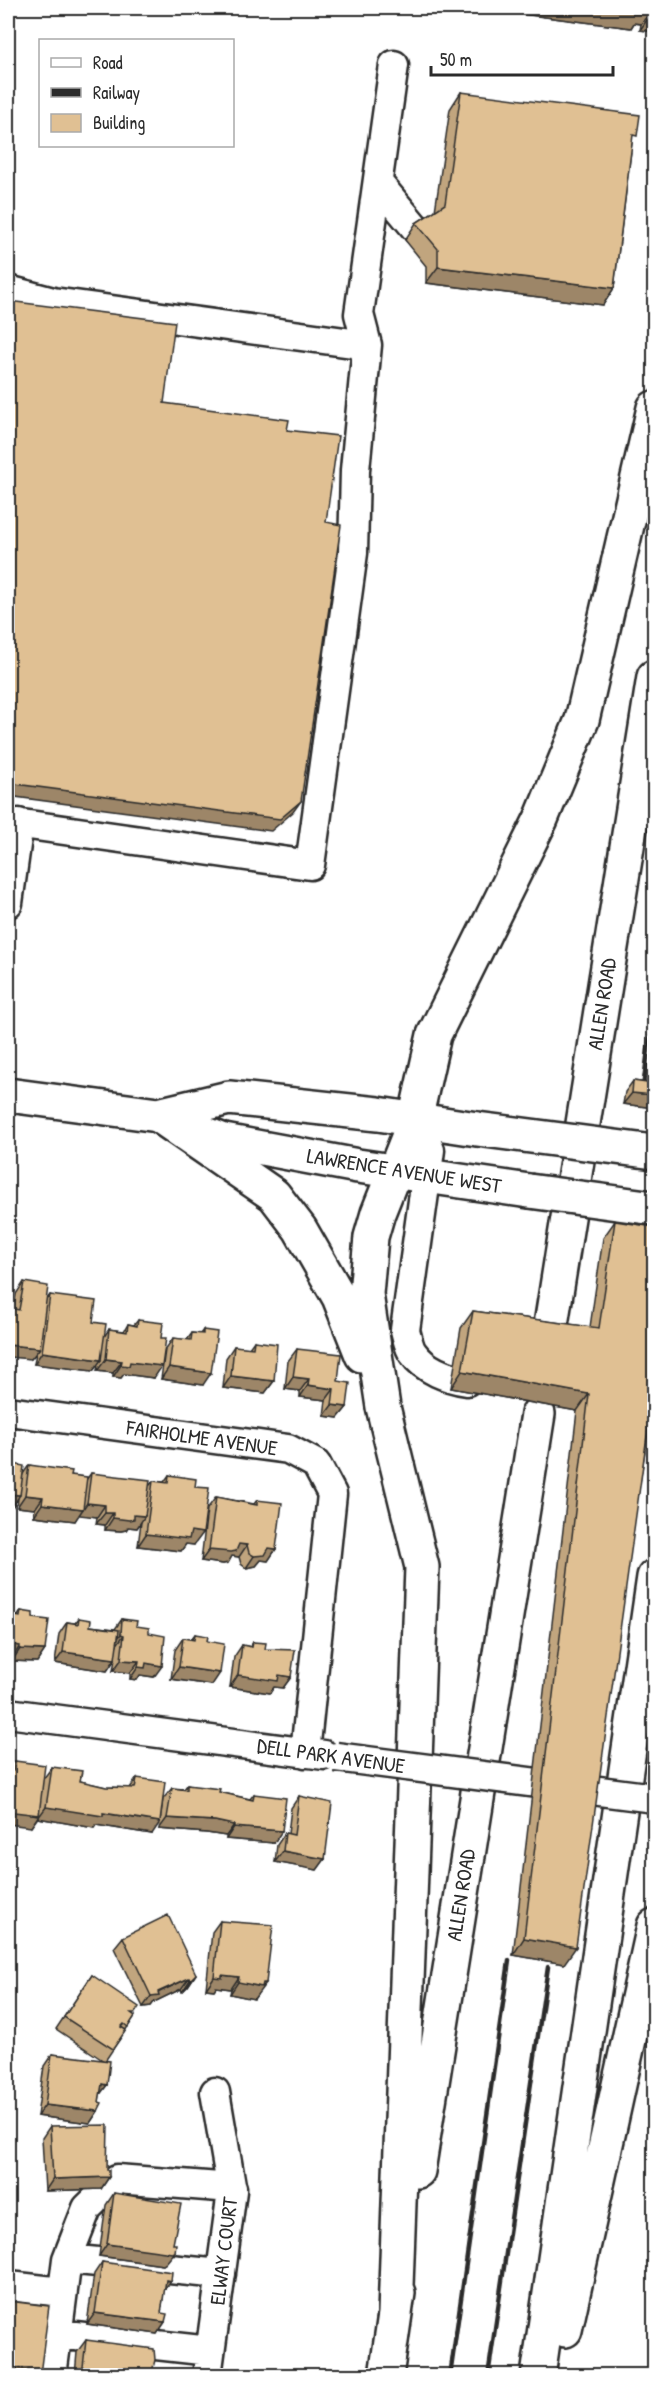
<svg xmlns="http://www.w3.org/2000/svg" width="662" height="2383" font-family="'Patrick Hand',sans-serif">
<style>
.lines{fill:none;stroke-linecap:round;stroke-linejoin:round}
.minor-casing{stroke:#2b2b2b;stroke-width:33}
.major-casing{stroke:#2b2b2b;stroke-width:38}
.highway-casing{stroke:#2b2b2b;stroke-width:38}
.minor{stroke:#fff;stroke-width:28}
.major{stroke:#fff;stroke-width:33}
.highway{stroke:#fff;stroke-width:33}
.rail{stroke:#2b2b2b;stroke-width:4.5}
.minor-bridge-casing{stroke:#2b2b2b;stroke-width:33;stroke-linecap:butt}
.major-bridge-casing{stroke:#2b2b2b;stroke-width:38;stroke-linecap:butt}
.minor-bridge{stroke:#fff;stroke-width:28}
.major-bridge{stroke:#fff;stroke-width:33}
.wall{fill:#c1a57e;stroke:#2b2b2b;stroke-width:1.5}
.shaded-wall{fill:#9d8667;stroke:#2b2b2b;stroke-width:1.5}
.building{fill:#e0c093;stroke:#2b2b2b;stroke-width:1.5}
.labels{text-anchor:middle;stroke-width:6;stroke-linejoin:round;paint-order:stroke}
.street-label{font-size:21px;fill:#2b2b2b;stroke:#fff}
</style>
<rect width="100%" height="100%" fill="#fff"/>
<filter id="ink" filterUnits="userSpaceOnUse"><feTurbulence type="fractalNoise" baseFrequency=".0167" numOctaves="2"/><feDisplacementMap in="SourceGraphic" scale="12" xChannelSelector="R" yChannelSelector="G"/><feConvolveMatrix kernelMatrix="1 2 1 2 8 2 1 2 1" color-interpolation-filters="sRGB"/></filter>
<g filter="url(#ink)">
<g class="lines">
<defs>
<path id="minor" d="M378,183l40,48
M8,290l45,12 314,43 -12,125 -2,83 -43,312 -302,-43
M367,345l-8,-31 35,-249
M8,903l11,-80
M415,1120l15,30 -25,180c2,7 4,18 8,23 12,17 35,25 54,28
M8,1411l280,38 28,15 16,30 -27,259
M8,1713l316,42
M67,2259l154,15
M9,2286l53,6
M57,2334l153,17
M52,2376l15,-117 20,-51 30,-29 115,9
M207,2376l25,-185 -17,-99"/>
<path id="major" d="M8,1095l150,20 66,26 134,25 171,25
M158,1115l71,-17 149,16 99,15"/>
<path id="highway" d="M158,1115l116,80 26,34 39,68 23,58
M550,1331l104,-654
M418,2171l120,-757
M395,2314l27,-747 -39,-160 -17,-113 5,-57 7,-24 37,-93 19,-85 107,-216 41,-99 72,-312
M565,2330l89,-404
M386,2376l12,-83
M538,2376l116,-799"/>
</defs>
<use href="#minor" class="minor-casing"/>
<use href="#major" class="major-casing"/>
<use href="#highway" class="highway-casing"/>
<use href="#minor" class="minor"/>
<use href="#major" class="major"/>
<use href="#highway" class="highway"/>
<path class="rail" d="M642,1095l12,-90
M450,2376l59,-415
M488,2376l60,-409"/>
<defs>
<path id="minor-bridge" d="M336,1757l318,41"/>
<path id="major-bridge" d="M477,1129l177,23
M529,1191l125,17"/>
</defs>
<use href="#minor-bridge" class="minor-bridge-casing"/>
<use href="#major-bridge" class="major-bridge-casing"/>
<use href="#minor-bridge" class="minor-bridge"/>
<use href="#major-bridge" class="major-bridge"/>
</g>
<path class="wall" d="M523,8h131v24l-14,-2 1,-6 -7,-1 -3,5 -109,-14z
M461,92l171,51 -18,145 -11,17 -177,-22v-17l-21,-26 11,-17 19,-12 15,-102z
M633,1081l21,3v24l-31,-4 2,-12z
M615,1221l39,6v200l-5,-1 -85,538 -51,-9 64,-544 -126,-23 10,-60 12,-17 117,16 13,-89z
M24,1282l22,18 4,-5 43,27 11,15 5,-8 15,2 4,-7 6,1 4,-5 16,58 -30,-4 -3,4 -8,-1v-4l-16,-2 1,-7 -5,7 -59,-7 2,-11 -5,6 -18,-50 3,-15z
M203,1330v55l-42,-6 4,-29 8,-12 14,2 5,-7 8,1z
M254,1341l20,40 -9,12 -42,-5 3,-30 8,-12 15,2z
M297,1349l41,32 9,26 -9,11 -14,-2 2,-16 -26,-3v-6l-15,-2 3,-28z
M29,1465l42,10 15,5 5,-7 59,12 3,-4 11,1 5,-7 26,12 -1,58 -8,-1 -5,7 -43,-5 3,-24 -4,6 -9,-1 -2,3 -5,1 -16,-1v-5l-9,-1 1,-7 -18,-3 -4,7 -41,-5 1,-7 -18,-2 1,-9 -6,9 11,-33z
M216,1497l38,7 3,-4 19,49 -8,12 -7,-1 -5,6 -10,2 -5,-4 -2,-7 -7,-1 -4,7 -5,1 -22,-3 6,-52z
M21,1611l12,7 12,32 -8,12 -25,-1v-3l-4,-1v-40l1,-2 9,1z
M79,1618l11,8 25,3 7,-10 27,14 5,44 -14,-2 -3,5 -7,-1v-6l-17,-2 2,-12 -8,12 -52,-8 4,-29 8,-12 8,1z
M195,1634l12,7 5,44 -41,-6 4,-29 8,-12 8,1z
M253,1642l12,7 26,28 -8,11 -9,-1 -4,6 -40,-6 4,-30 8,-12 8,2z
M15,1761l29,17 8,-11 28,14 26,6 24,1 7,-10 15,56 -56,-9 -2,3 -56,-10 1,-2 -8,11 -23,-56z
M187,1785l63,14 4,-5 20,49 -48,-4v-3l-19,-3 -48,-4 4,-30 9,-11 12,1z
M299,1796l26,63 -8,11 -42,-8 2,-17 8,-12 3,1 3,-26z
M220,1921l37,74 -3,4 -24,-5 1,-5 -15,-2 -2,3 -8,-1 6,-57z
M123,1937l73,37 -8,12 -6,6 -1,-3 -27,13 -3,4 -8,1 -29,-59z
M92,1975l43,41 -30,45 2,24 -7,9 -2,17 -8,12 -53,-7 7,-50 8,-12 52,7 -48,-32z
M50,2126l57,44 2,7 -8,12 -56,2 -3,-53z
M114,2193l59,51 -7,19 -3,2 -64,-9 7,-51z
M102,2262l69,19 -7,9 -3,23 4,9 -8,12 -70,-10 7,-50z
M86,2340l65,36h-76l2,-24z"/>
<path class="shaded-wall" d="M527,8h126l-12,16 -7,-1 -3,5 -109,-14z
M654,10v22l-14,-2z
M438,267l176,21 -11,17 -177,-22z
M8,783l293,18 -8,11 -22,19 -263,-35z
M632,1093l22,2v13l-31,-4z
M8,1345l32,3 -9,11 -23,-2z
M42,1352l59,8 -8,11 -59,-7z
M106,1359l16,2 -9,12 -16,-2z
M130,1362l32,4 -8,12 -30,-4 -3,4 -8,-1 8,-12z
M169,1367l42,6 -8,12 -42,-6z
M462,1371l127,23 -12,17 -126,-23z
M231,1376l43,5 -9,12 -42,-5z
M293,1377l16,2 -9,12 -15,-2z
M308,1385l26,4 -8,11 -26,-3z
M332,1405l15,2 -9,11 -14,-2z
M651,1407l3,1v19l-14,-3z
M8,1494l12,1 -8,12 -4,-1z
M25,1495l18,2 -8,12 -18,-2z
M87,1503l18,2 -8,12 -18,-2z
M42,1504l41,5 -8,12 -41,-5z
M105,1513h8l-8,12 -9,-1z
M134,1515l11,1 -8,12 -9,-1 -2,3 -5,1 -16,-1 8,-12z
M191,1531l12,2 -9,12 -8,-1 -5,7 -43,-5 8,-12z
M239,1544l8,1 -8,12 -7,-1 -4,7 -5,1 -22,-3 8,-11z
M269,1548l7,1 -8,12 -7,-1 -5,6 -10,2 8,-12z
M121,1634l3,1 -8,11h-4z
M8,1644l12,2 -8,12 -4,-1z
M20,1649l25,1 -8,12 -25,-1z
M63,1652l52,7 -8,12 -52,-8z
M121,1660l18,1 -9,12 -17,-2z
M146,1663l16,3 -8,11 -14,-2 -3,5 -7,-1 8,-12z
M179,1667l41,6 -8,12 -41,-6z
M238,1675h41l12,2 -8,11 -9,-1 -4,6 -40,-6z
M46,1807l57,6 57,9 -8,12 -56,-9 -2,3 -56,-10z
M8,1810l31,5 -8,12 -23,-3z
M167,1818l48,3 19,4 -8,11 -19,-3 -48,-4z
M234,1827l48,4 -8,12 -48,-4z
M283,1851l42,8 -8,11 -42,-8z
M524,1938l52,9 -12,17 -51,-9z
M196,1974l-8,12 -6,6 8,-12z
M222,1975l17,2 -8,12 -15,-2 -2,3 -8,-1 8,-12z
M189,1978l-8,11 -27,13 -3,4 -8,1 8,-11z
M238,1982l25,1h3l-12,16 -24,-5z
M102,2084l5,1 -9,12z
M45,2105l53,6 -8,12 -53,-7z
M109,2177l-8,12 -56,2 8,-12z
M107,2244l68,8 -9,11 -3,2 -64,-9z
M166,2280l5,1 -9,11z
M95,2313l70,9 -8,12 -70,-10z
M8,2367l24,3 -4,6h-20z
M32,2373l8,1 -1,2h-9z"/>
<path class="building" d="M461,92l179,23 -3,21 -4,-1 -19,153 -176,-21v-18l-22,-26 29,-19z
M8,301l167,21 -11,81 125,17 -2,10 51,6 -12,86 15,3 -40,276 -21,18 -272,-36z
M633,1081l21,3v11l-22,-2z
M615,1221l39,6v181l-3,-1 -75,540 -52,-9 65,-544 -127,-23 11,-60 126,17z
M24,1282l24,4 -8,62 -32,-3v-37l11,2z
M50,1295l46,6 -3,21 13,2 -5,36 -59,-8z
M138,1320l25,3 -2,15h5l-4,28 -32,-4 -1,4 -8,-1 1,-4 -16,-2 3,-30 18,3 1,-8 9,2z
M203,1330l14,2 -6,41 -42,-6 4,-29 18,2 1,-7 11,1z
M254,1341l23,3 -3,37 -43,-5 3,-30 19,2z
M297,1349l44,5 -3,27 12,2 -3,24 -15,-2 2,-16 -26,-4 1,-6 -16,-2z
M8,1463l16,3 -4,29 -12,-1z
M29,1465l43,6 -1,4 16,2 -4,32 -41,-5 1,-7 -18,-2z
M91,1473l59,7 -5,36 -11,-1v4l-5,1 -16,-2v-5h-8v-8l-18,-2z
M169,1475l27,4 -1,8 14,1 -6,45 -12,-2 -2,8 -43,-5 7,-53 15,2z
M216,1497l41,8v-5l25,3 -6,46 -7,-1 -4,7 -11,1 -5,-3 -2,-8 -8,-1 -3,7 -5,1 -22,-2z
M21,1611l12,2v5l16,2 -4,30 -25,-1v-3l-12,-2v-19l1,-10 11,2z
M79,1618l12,2 -1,6 29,4 -4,29 -52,-7 4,-30 11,2z
M122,1619l15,2 -1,5 13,2v5l16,3 -3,30 -16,-3 -1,5 -7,-1 1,-6 -18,-1 3,-25 -3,-1z
M195,1634l13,2 -1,5 17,3 -4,29 -41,-6 4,-29 11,2z
M253,1642l13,1 -1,6 30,1 -4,27 -12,-2 -1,6 -40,-6 4,-30 10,2z
M15,1761l30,4 -6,50 -25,-3 -6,-2v-39h5z
M52,1767l30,4 -2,10 26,6 29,1 2,-10 28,4 -5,40 -57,-9v3l-57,-9z
M187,1785l33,4 -1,3 34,8 1,-6 32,4 -4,33 -48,-4v-2l-19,-4 -48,-3 5,-30 15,2z
M299,1796l33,7 -7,56 -42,-8 2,-18 9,2z
M168,1915l28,59 -6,6 -1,-2 -31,14 1,3 -8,1 -28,-59z
M220,1921l53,4 -7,58h-3l-1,4 -24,-5 1,-5 -17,-2v3l-8,-1z
M92,1975l47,32 -4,6h-4l4,3 -7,11 -4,-3 -3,3 5,3 -13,19 -49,-32z
M52,2054l58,7 -3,24 -5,-1 -3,18 3,1 -4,8 -53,-6z
M108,2125l-1,45h2v7l-56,2 -3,-53z
M114,2193l67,11 -8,40h3l-1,8 -3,1 -65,-9z
M102,2262l70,10 -1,9 -5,-1 -5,33 6,1 -2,8 -70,-9z
M8,2301l41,5 -9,68 -8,-1v-3l-24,-3z
M86,2340l68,9 1,11 -4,16h-69z"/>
</g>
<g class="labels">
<g class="street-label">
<text transform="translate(602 1004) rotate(-81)" y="7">ALLEN ROAD</text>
<text transform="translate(404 1171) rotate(9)" y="7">LAWRENCE AVENUE WEST</text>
<text transform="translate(202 1438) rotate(8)" y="7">FAIRHOLME AVENUE</text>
<text transform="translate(331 1756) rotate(8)" y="7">DELL PARK AVENUE</text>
<text transform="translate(461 1895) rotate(-81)" y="7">ALLEN ROAD</text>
<text transform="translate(224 2251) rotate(-83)" y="7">ELWAY COURT</text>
</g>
</g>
<rect width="662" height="2383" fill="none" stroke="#fff" stroke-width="30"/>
<rect x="15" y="15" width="632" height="2353" fill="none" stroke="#2b2b2b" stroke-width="2" filter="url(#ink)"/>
<rect x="39" y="39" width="195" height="108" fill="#ffffff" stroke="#aaaaaa" stroke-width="1.5"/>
<rect x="51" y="58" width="30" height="9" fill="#ffffff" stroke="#aaaaaa" stroke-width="1.5"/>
<text x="93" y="69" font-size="18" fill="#2b2b2b">Road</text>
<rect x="51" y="88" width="30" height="9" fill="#2b2b2b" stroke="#aaaaaa" stroke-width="1.5"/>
<text x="93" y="99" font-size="18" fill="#2b2b2b">Railway</text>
<rect x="51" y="114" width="30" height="18" fill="#e0c093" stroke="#aaaaaa" stroke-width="1.5"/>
<text x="93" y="129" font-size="18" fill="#2b2b2b">Building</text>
<path d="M431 66v9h182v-9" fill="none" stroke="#2b2b2b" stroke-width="3"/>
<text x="440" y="66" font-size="18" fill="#2b2b2b" stroke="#ffffff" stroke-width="4.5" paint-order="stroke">50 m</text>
</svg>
